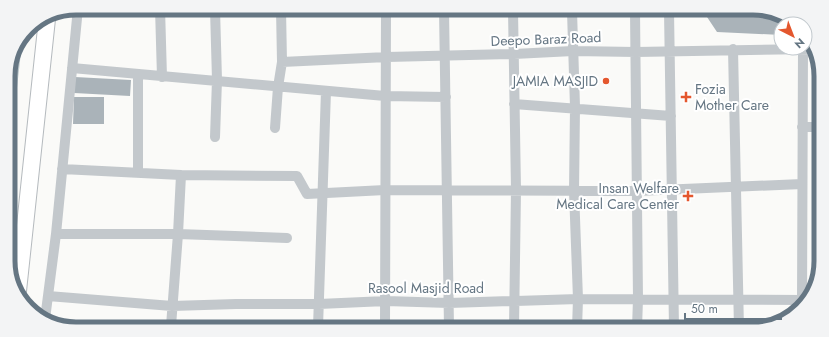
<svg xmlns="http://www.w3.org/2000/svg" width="829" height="337" font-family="Jost,sans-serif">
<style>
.water{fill:#bbc7cb}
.building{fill:#aab3b9}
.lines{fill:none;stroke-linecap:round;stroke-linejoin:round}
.primary-casing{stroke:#b5babe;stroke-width:18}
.minor{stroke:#c3c8cc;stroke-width:10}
.primary{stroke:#fff;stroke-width:16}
.poi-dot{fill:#e4572e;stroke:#fff;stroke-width:1.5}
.labels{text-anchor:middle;stroke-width:4;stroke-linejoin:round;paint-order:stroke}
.street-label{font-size:14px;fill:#657683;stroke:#fff}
.poi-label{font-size:14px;fill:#657683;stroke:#fff;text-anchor:end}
.rim{fill:none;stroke:#657683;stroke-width:5}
</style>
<rect width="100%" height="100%" fill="#fafaf8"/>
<path class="water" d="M23,36l-2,16 -12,107 -1,-87 7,-26z"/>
<path class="building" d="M703,11l72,1 14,9v3h-8v11l-64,-3z
M75,77l56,3 -1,16 -56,-3z
M74,97h30v27h-31z"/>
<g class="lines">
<defs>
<path id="primary" d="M18,291l29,-272"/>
</defs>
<use href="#primary" class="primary-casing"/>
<path class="minor" d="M160,8l2,69
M215,9l2,71 -2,57
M444,10l5,317
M513,10l3,180 -2,138
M572,11l3,96 -1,84 4,108 -1,29
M635,11l3,288 -1,29
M669,11l5,317
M733,49l6,280
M282,62l105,-5 127,-3 59,-3 63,1 176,-3
M72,68l313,28 61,1
M514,104l157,12
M802,127h18
M275,128l3,-41 4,-25 -1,-53
M62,169l119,6 116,1 10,18 78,-4 252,1 165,-7
M138,173v-98
M56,234h122l109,4
M48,296l124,10 64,-2h83l67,-3 63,2 129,-4 227,1
M802,304l1,-256
M45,319l11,-85 22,-226
M171,326l7,-92 3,-59
M318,327l8,-236
M385,327l1,-317"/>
<use href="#primary" class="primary"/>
</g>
<g class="poi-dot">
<circle cx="606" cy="81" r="4"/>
<path d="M684 91h4v4h4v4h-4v4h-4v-4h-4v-4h4z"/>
<path d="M686 190h4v4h4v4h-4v4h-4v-4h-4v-4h4z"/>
</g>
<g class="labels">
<g class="street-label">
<text transform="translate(546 39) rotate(-2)" y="5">Deepo Baraz Road</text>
<text x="426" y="293">Rasool Masjid Road</text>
</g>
<g class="poi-label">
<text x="598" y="86">JAMIA MASJID</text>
<text x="695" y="94" text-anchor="start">Fozia<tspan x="695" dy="16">Mother Care</tspan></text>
<text x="679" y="193">Insan Welfare<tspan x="679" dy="16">Medical Care Center</tspan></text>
</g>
</g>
<path d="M0 0H829V337H0ZM76 15H753A61 61 0 0 1 814 76V261A61 61 0 0 1 753 322H76A61 61 0 0 1 15 261V76A61 61 0 0 1 76 15Z" fill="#f3f4f5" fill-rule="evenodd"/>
<path class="rim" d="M76 15H753A61 61 0 0 1 814 76V261A61 61 0 0 1 753 322H76A61 61 0 0 1 15 261V76A61 61 0 0 1 76 15Z"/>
<g transform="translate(793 36) rotate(138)"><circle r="19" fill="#ffffff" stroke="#c1c8cd"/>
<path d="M0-3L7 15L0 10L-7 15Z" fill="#e4572e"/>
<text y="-6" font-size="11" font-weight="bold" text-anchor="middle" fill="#657683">N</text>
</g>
<path d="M685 313v6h96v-6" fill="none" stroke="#657683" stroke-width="2"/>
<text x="691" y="313" font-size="12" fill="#657683" stroke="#ffffff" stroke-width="3" paint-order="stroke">50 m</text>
</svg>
